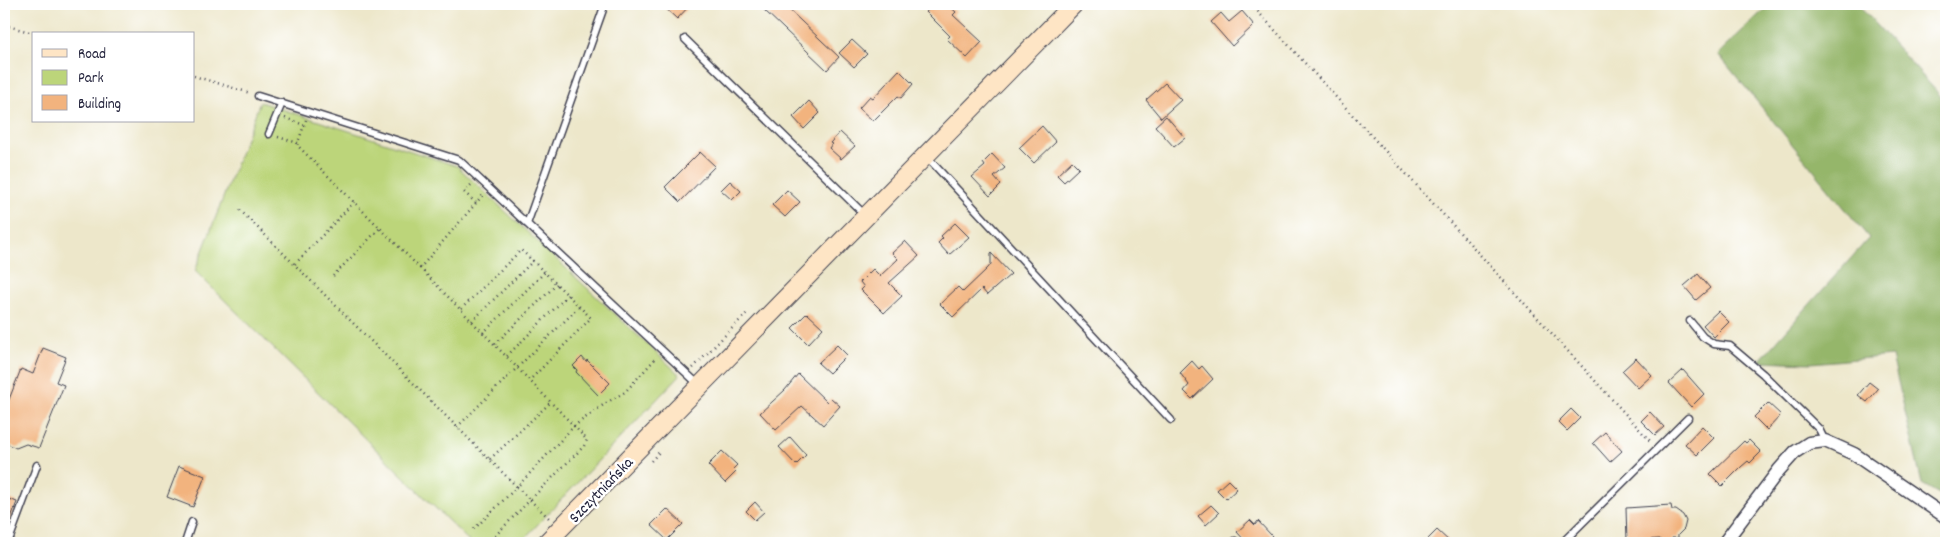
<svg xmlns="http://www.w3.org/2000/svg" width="1950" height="547" font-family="Dekko,sans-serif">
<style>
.green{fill:#bcd57a;stroke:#6f7c5a}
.forest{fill:#95b66a;stroke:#5c6c52}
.building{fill:#f2b37e}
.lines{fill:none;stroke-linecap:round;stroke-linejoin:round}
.lane-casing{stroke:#404050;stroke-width:9}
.street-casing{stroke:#404050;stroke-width:15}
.secondary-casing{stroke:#404050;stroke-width:20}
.path{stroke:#404050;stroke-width:2.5;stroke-dasharray:1 4;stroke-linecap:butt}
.lane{stroke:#fff;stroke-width:6}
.street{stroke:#fff;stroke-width:12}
.secondary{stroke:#fee5c5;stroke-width:18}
.labels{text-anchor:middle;stroke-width:5;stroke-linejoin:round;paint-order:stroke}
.street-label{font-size:16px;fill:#22223b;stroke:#fff}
</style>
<rect width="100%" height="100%" fill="#fff"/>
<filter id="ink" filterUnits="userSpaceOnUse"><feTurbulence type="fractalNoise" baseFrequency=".02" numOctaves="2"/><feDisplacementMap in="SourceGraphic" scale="10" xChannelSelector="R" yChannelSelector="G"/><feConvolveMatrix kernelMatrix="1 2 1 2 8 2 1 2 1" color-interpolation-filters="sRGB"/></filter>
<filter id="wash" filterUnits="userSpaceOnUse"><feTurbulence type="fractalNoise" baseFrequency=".0096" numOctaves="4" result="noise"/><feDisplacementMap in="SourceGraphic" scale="20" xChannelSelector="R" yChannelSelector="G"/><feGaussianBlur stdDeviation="1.12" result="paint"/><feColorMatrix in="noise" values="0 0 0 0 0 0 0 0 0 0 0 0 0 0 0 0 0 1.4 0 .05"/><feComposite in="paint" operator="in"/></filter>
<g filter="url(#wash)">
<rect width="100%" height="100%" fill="#ede7ca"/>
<path class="green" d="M260,102l197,64 223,209 -160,168h-49l-276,-272z"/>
<path class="forest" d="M1770,4h88l88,98v396l-24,-14 -30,-128 -81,7 -52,-2 110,-123 -151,-184z"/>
<g id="blocks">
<path class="building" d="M661,4h30l-14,15z
M769,4h14l56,53 -12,13 -64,-61z
M935,4h12l9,8 -3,3 29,27 -15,16 -20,-19 3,-3 -24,-24z
M1242,11l12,14 -22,21 -21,-24 10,-9 8,9z
M852,40l15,14 -13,13 -15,-14z
M899,70l14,14 -12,14 -3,-2 -25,25 -14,-13 11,-12 3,2z
M1165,83l16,17 -20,18 -15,-18z
M809,101l11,12 -16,16 -11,-12z
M1166,116l19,22 -11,9 -19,-21z
M1042,126l14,16 -22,21 -15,-15z
M840,132l15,14 -14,13 -12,-11 3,-4 -2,-1z
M700,152l15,14 -35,36 -15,-15z
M992,154l13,14 -11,9 7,8 -11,11 -18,-19 13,-11 -2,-3z
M1072,161l7,7 -15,14 -7,-7z
M730,181l11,10 -9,9 -11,-10z
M787,190l13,12 -15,15 -13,-12z
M955,223l14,14 -20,18 -11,-12 5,-5 -2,-2z
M905,241l14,15 -30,27 13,13 -18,17 -23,-23 3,-3 -4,-5 13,-13 7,7 18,-17 -6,-6z
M991,253l20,21 -24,21 -5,-6 -29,28 -13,-13 18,-17 5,5 25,-24 3,-4z
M1698,274l12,14 -14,12 -12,-14z
M1718,311l11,11 -15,15 -11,-12z
M807,313l16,15 -15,16 -16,-16z
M837,345l10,10 -18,18 -11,-10z
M43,348l23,9 -10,25 8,3 -25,63 -13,-4 -10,4 -8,-4 -4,-8v-24l17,-43 12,5z
M582,357l4,5 1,-2 23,23 -12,12 -22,-23 1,-2 -4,-4z
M1636,358l16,17 -14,13 -16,-17z
M1192,361l7,8 3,-3 11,13 -21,20 -8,-8 5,-6 -9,-12z
M1683,370l21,24 -13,13 -22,-24z
M798,374l29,28 4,-4 9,8 -17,19 -21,-19 -26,24 -16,-17 25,-23z
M1869,382l9,7 -11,13 -9,-7z
M1768,403l13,12 -14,15 -13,-13z
M1571,409l9,9 -13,13 -9,-9z
M1650,412l14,15 -9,8 -14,-14z
M1702,426l12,12 -17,17 -12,-11z
M1605,432l17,19 -12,11 -17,-19z
M790,437l16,18 -10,10 -17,-18z
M1749,440l12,12 -11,11 -2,-2 -7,6 -19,19 -12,-12 34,-33 2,2z
M722,451l15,14 -4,4 3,3 -11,11 -17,-18z
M179,466l26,10 -12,31 -26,-10z
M1228,480l9,9 -11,10 -9,-9z
M4,497l13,5 -12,31h-1z
M755,502l9,10 -9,8 -9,-9z
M1211,505l8,8 -13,12 -8,-9z
M1671,505l1,5h4l7,5 3,6 -2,8 -6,6v3h-6l1,5h-13v-4l-33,2 -1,-33z
M667,509l16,15 -16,16 -16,-15z
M1250,520l5,5 3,-4 14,15 -8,7h-17l-10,-11z
M1437,530l14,13h-27z"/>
</g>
</g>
<g filter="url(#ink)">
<use href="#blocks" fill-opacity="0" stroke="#404050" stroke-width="1"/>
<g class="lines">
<defs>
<path id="lane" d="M685,39l181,177
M258,96l201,64 239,224
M269,134l13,-31
M927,157l244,263
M527,224l78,-220
M1690,321l13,16 11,7 16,2 33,28 56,55 6,12
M1235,541l2,2
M8,543l29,-78
M185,543l7,-21
M1562,543l126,-125"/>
<path id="street" d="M1724,543l55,-73 16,-18 14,-9 16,-2 29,13 92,63"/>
<path id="secondary" d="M546,543l528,-539"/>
</defs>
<use href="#lane" class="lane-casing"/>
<use href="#street" class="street-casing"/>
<use href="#secondary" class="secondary-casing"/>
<path class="path" d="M1251,4l400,438
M4,25l33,9
M194,76l56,17
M285,118l19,7
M306,120l-9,25 123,123 63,-73
M278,137l20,6
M471,185l-7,7 12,11
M240,210l277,277 57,-61 13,14 -3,6 -54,54 -13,-13 -44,43
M295,264l59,-62
M420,268l154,158 32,-23 19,-11 31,-34
M333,276l47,-48
M461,309l60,-59 12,11
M472,321l61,-60 58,57 -61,62
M483,333l62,-61
M495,344l62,-60
M507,356l61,-61
M693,368l54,-55
M457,427l123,-121
M490,459l61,-57
M651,461l10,-11
M488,543l42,-43 20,19"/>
<use href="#lane" class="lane"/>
<use href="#street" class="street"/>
<use href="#secondary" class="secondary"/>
</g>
</g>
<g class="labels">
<g class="street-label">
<text transform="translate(600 489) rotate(-46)" y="6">Szczytniańska</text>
</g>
</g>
<rect width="1950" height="547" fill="none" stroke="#fff" stroke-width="20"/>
<rect x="32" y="32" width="162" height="90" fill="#ffffff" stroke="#a7a7b1"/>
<rect x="42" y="49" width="25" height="8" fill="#fee5c5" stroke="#a7a7b1"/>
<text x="78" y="58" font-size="15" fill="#22223b">Road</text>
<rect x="42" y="70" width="25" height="15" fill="#bcd57a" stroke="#a7a7b1"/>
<text x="78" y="82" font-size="15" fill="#22223b">Park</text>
<rect x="42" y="95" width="25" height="15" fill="#f2b37e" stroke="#a7a7b1"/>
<text x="78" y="108" font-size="15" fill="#22223b">Building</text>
</svg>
